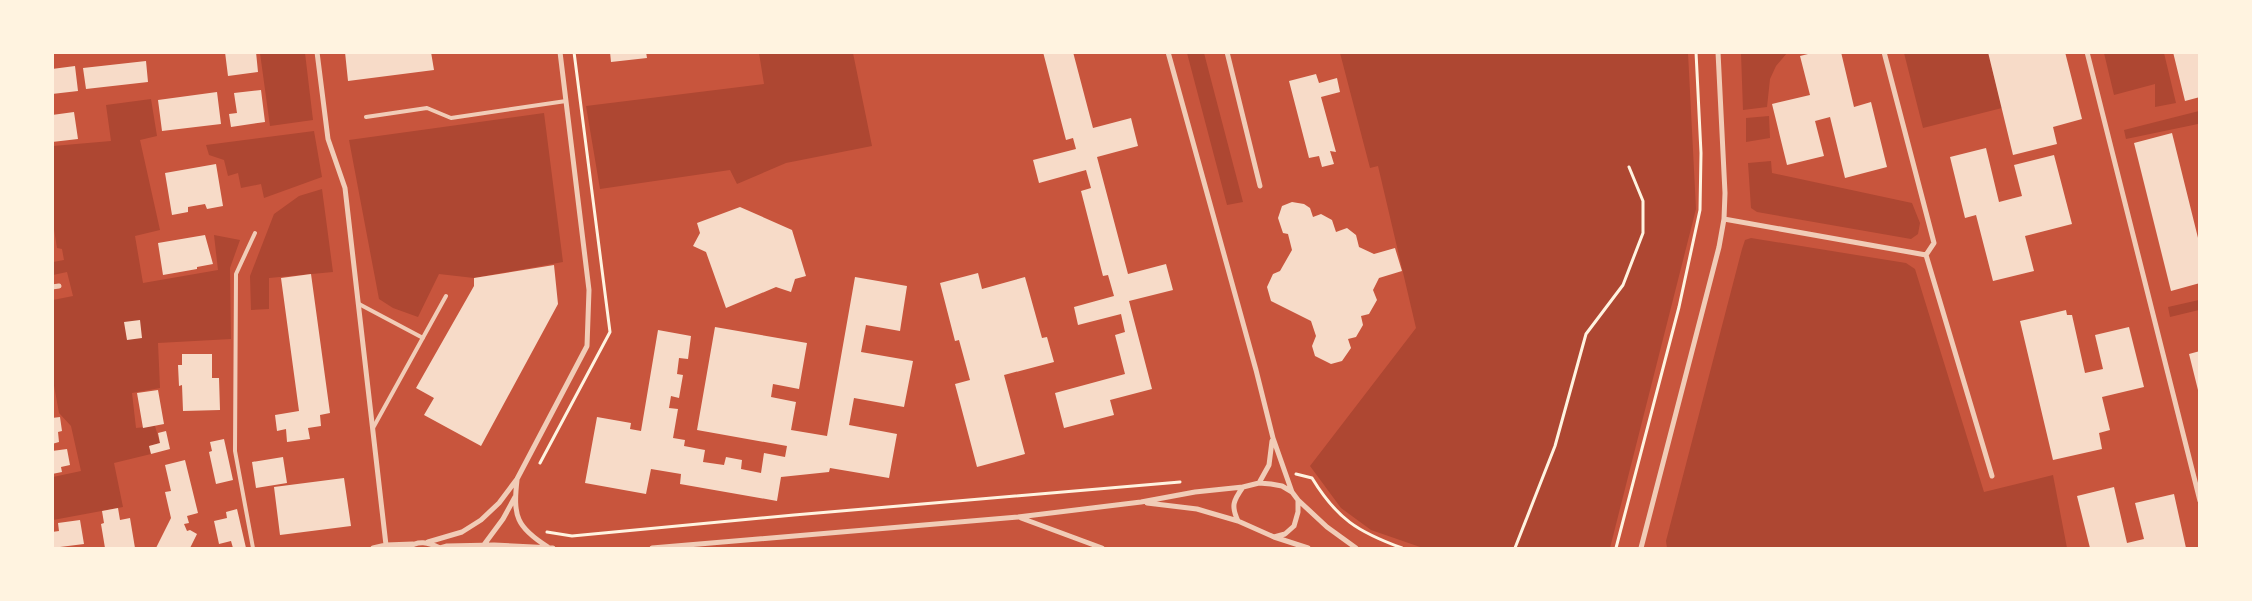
<svg xmlns="http://www.w3.org/2000/svg" width="2252" height="601" font-family="'Work Sans',sans-serif">
<style>
.green{fill:#ae4732}
.building{fill:#f7dbc8}
.lines{fill:none;stroke-linecap:round;stroke-linejoin:round}
.path{stroke:#fff3e0;stroke-width:3}
.service{stroke:#f1ccb7;stroke-width:4}
.minor{stroke:#f1ccb7;stroke-width:5}
</style>
<rect width="100%" height="100%" fill="#c8553d"/>
<path class="green" d="M260,53h45l8,67 -43,6z
M759,53h94l19,93 -86,17 -49,21 -7,-14 -130,19 -14,-83 178,-22z
M1187,53h17l39,149 -16,3z
M1340,53h348l8,156 -86,339h-187l-52,-18 -30,-22 -31,-42 106,-138 -38,-162 -8,2z
M1741,53h46l-11,13 -6,13 -3,28 -24,3z
M1904,53h84l14,55 -79,20z
M2104,53h60l12,50 -21,4v-23l-41,11z
M151,99l6,37 -17,4 20,90 -25,6 8,47 75,-13 -4,-35 26,5 -10,28 1,71 -73,4 2,45 -28,5 4,35 19,-2 5,17 -11,3 2,8 -37,9 9,44 -70,13v-43l28,-6 -10,-45 -12,-13 -6,-33v-80l20,-4 -6,-24 -14,3v-13l11,-2 -2,-11 -5,-1 -4,-25v-77l58,-5 -5,-36z
M2199,111v16l-1,-3 -72,15 -2,-9z
M544,113l19,149 -89,16 -35,-4 -21,43 -25,-9 -14,-9 -30,-159z
M1769,116l1,22 -24,4v-24z
M314,131l8,46 -58,21 -3,-14 -20,4 -3,-15 -10,3 -4,-16 -15,-5 -3,-10z
M1771,161l1,12 140,30 8,20 -2,11 -7,5 -154,-27 -6,-4 -3,-45z
M322,189l11,83 -64,6v31l-18,1 -1,-34 24,-62 25,-18z
M1751,238l155,25 9,6 69,223 69,-17 14,73h-400l-1,-7 76,-292 3,-9z
M2199,300v10l-29,7 -2,-10z"/>
<path class="building" d="M225,52h31l2,20 -30,4z
M345,52h86l3,18 -86,11z
M610,52h36l1,6 -36,4z
M1043,52h30l20,76 38,-10 7,28 -41,11 31,117 38,-10 7,26 -44,11 23,88 -42,11 4,15 -50,13 -9,-35 70,-19 -10,-39 10,-3 -4,-18 -43,11 -4,-18 40,-11 -6,-21 -5,1 -22,-85 10,-3 -5,-18 -47,13 -6,-23 43,-11 -3,-11 -7,2z
M1816,52h25l13,55 17,-5 16,65 -42,11 -15,-61 -15,4 9,35 -37,9 -15,-61 38,-9 -10,-39z
M1988,52h77l17,67 -29,8 4,17 -44,11z
M2173,52h27v45l-15,4z
M146,61l2,21 -62,7 -3,-21z
M75,66l3,25 -26,3v-25z
M1316,74l3,9 18,-5 3,14 -19,5 15,55 -6,-1 4,13 -12,3 -3,-11 -10,2 -20,-77z
M261,90l4,32 -34,5 -2,-13 8,-1 -3,-20z
M217,92l4,32 -59,7 -4,-31z
M74,112l4,27 -26,3v-27z
M2172,133l28,113v37l-29,8 -37,-148z
M1986,148l13,54 23,-6 -8,-31 40,-10 18,69 -47,12 9,35 -41,10 -17,-66 -11,3 -15,-61z
M216,164l7,42 -16,3 -2,-5 -17,3v5l-16,3 -7,-42z
M1292,202l12,2 6,4 3,9 8,-3 11,6 4,12 11,-4 9,7 3,12 15,7 21,-6 7,23 -23,7 -6,12 4,10 -8,14 -8,2 2,9 -7,12 -8,2 3,9 -9,13 -11,3 -16,-8 -3,-10 4,-10 -5,-15 -40,-20 -4,-14 6,-13 7,-3 12,-21 -4,-16 -5,-1 -5,-15 4,-12z
M740,207l52,23 14,46 -11,3 -4,13 -15,-5 -50,21 -20,-56 -13,-6 7,-13 -3,-10z
M205,235l8,29 -16,3v2l-34,6 -5,-32z
M554,265l4,39 -77,142 -57,-31 10,-17 -18,-10 58,-102v-8z
M978,273l4,16 43,-12 17,61 5,-1 7,25 -50,13 21,79 -48,13 -22,-83 15,-4 -11,-40 -4,1 -15,-58z
M311,274l19,139 -10,2 1,11 -13,2 2,11 -23,3 -1,-13 -9,2 -2,-16 24,-4 -18,-133z
M855,277l52,9 -7,45 -34,-6 -5,27 52,9 -9,46 -50,-9 -5,27 48,9 -8,44 -59,-10 -1,4 -48,5 -4,24 -97,-17 1,-10 -30,-5 -5,25 -61,-11 12,-66 34,6 -1,6 11,2 17,-101 33,6 -3,23 -9,-1 -2,16 6,1 -4,23 -8,-2 -2,12 9,1 -5,29 12,2 -1,6 21,4 -2,12 21,3 2,-8 16,3 -1,9 20,4 3,-20 21,4 2,-11 -90,-16 18,-103 92,16 -8,46 -26,-5 -2,13 25,5 -5,28 36,6z
M2066,310l1,5h5l13,58 18,-4 -8,-34 34,-8 15,60 -42,10 8,33 -11,3 3,16 -49,11 -33,-139z
M140,320l2,18 -15,2 -3,-18z
M2200,351v43h-1l-10,-40z
M182,354h30v24h7l1,32 -37,1 -1,-26 -3,1 -1,-21h4z
M158,390l6,34 -21,4 -6,-35z
M60,417l2,14 -4,1 1,10 -7,2v-26z
M166,431l4,18 -19,5 -2,-8 11,-3 -2,-10z
M224,439l9,41 -17,4 -7,-32 3,-1 -2,-9z
M67,449l3,16 -9,2 1,5 -10,2v-23z
M283,457l4,26 -31,5 -4,-26z
M185,460l13,53 -11,3 2,7 -5,1 3,7 3,-1 7,4 -7,14h-34l15,-30 -6,-26 6,-1 -6,-26z
M344,478l7,48 -71,9 -6,-48z
M2114,487l13,56 17,-4 -9,-36 39,-9 12,54h-96l-13,-52z
M118,508l2,12 10,-2 5,30h-30l-4,-24 3,-1 -2,-12z
M237,509l9,39h-13l-2,-7 -12,3 -5,-23 13,-3 -1,-6z
M80,520l4,24 -32,4v-16l7,-1 -1,-8z"/>
<g class="lines">
<path class="path" d="M540,463l70,-131 -36,-280
M1296,474l16,4c25,41 46,54 90,70
M547,532l25,4 222,-21 386,-33
M1515,548l40,-102 31,-112 37,-49 20,-52v-32l-14,-34
M1616,548l63,-241 21,-97 1,-57 -5,-101"/>
<path class="service" d="M366,117l61,-9 24,10 115,-17
M359,304l64,34
M373,428l73,-132
M253,548l-18,-97 1,-177 19,-41"/>
<path class="minor" d="M317,52l11,87 17,49 41,357
M1168,52l88,318 17,68 19,54
M1227,52l33,134
M1884,52l50,191 -8,12 66,221
M2087,52l113,449
M1724,219l202,36
M52,287l7,-1
M517,480c-4,36 -1,47 31,67
M1259,483l10,-18 3,-24
M1298,500l29,27 29,21
M1147,503l50,6 41,12 36,16 11,-3 9,-8 4,-14v-12l-6,-8 -10,-6 -11,-2 -12,-1 -16,4c-10,14 -12,19 -5,34
M1021,518l81,30
M1274,537l34,11
M428,542l34,-10 19,-12 18,-17 18,-24 70,-133 2,-56 -29,-238
M483,546l20,-27 12,-22
M373,548l13,-3 27,-1
M407,548c11,-8 21,-6 33,0
M440,548l7,-2 47,-1 59,3
M652,548l366,-31 123,-15 54,-10 48,-5
M1641,548l78,-301 5,-28 1,-26 -7,-141"/>
</g>
<rect width="2252" height="601" fill="none" stroke="#fff3e0" stroke-width="108"/>
</svg>
